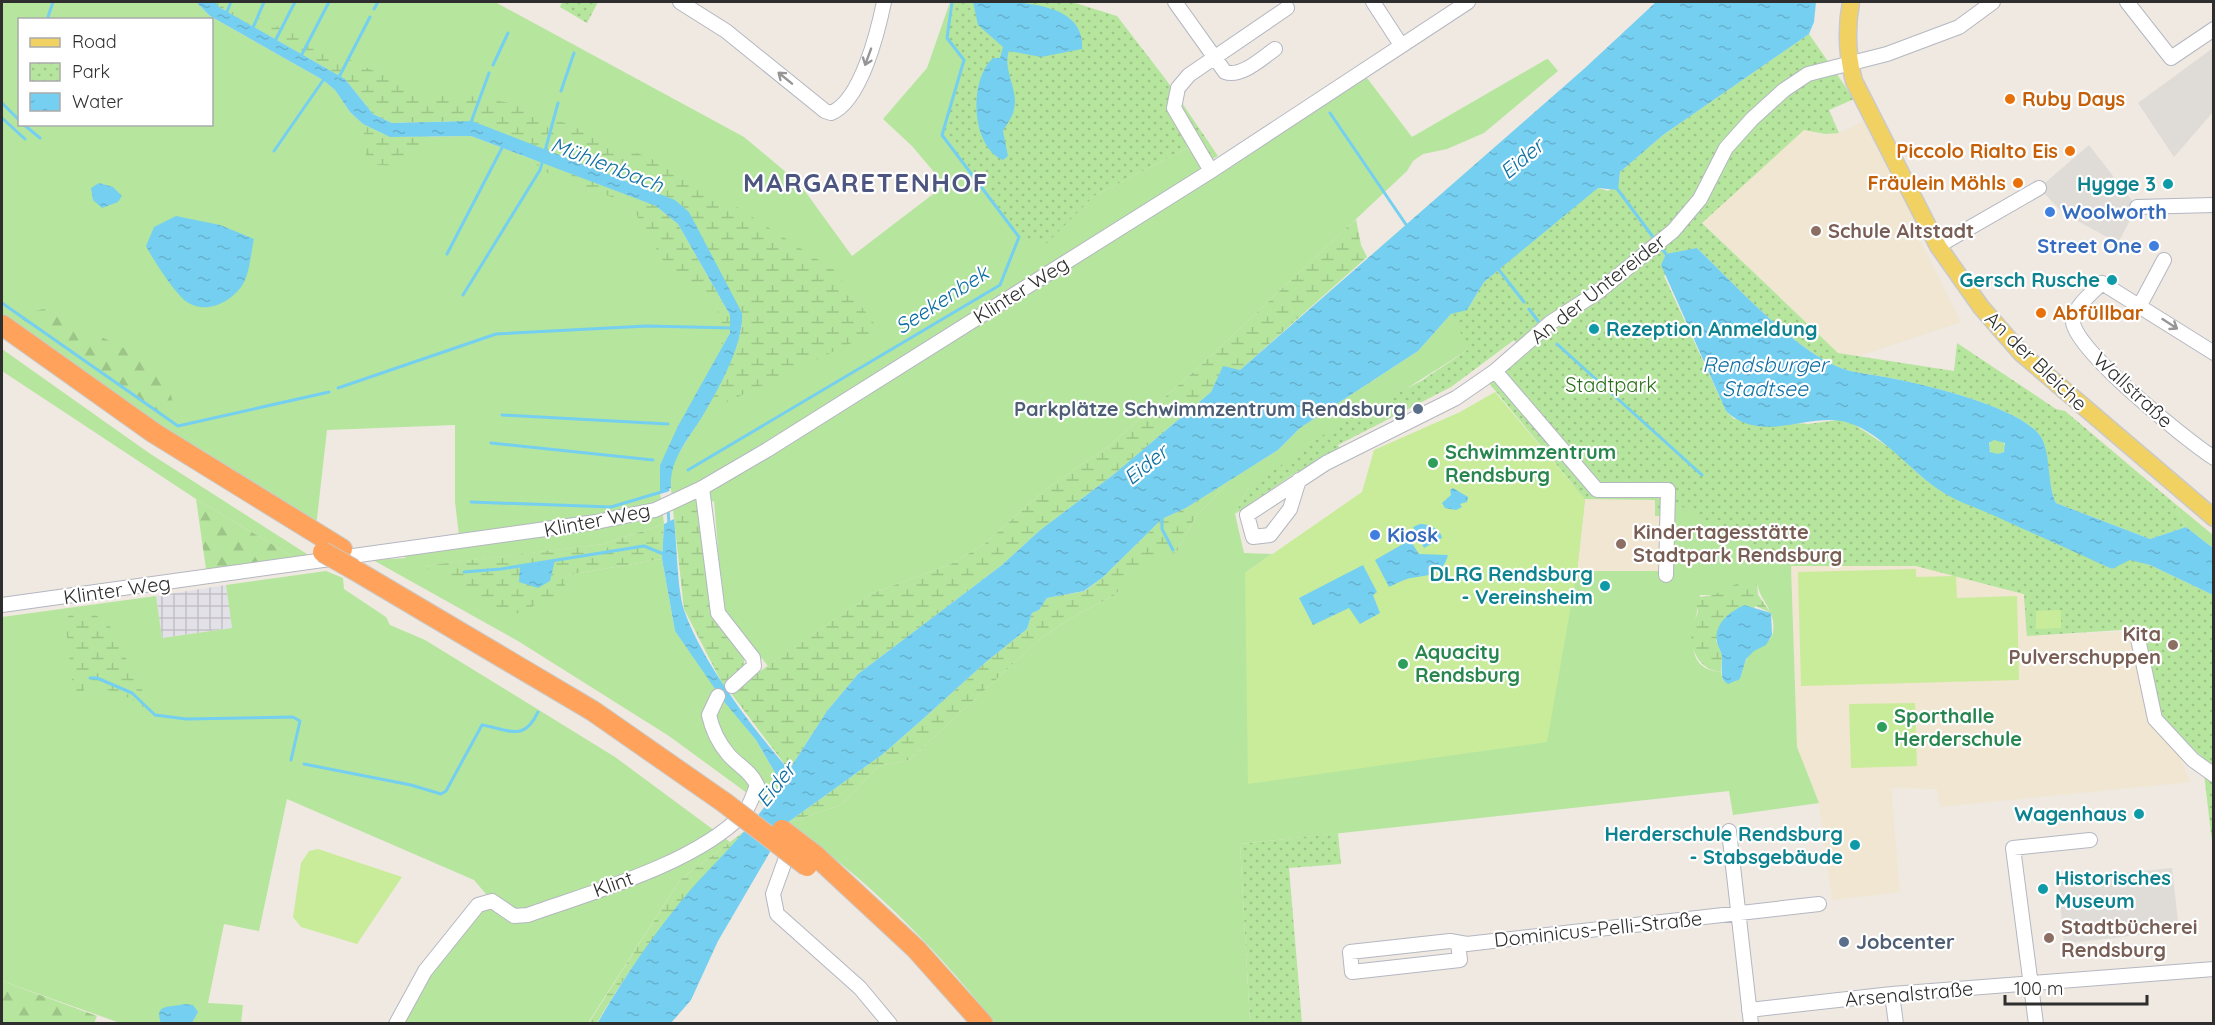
<svg xmlns="http://www.w3.org/2000/svg" width="2215" height="1025" font-family="Quicksand,sans-serif">
<style>
.industrial{fill:url(#industrial-grid)}
.education{fill:#f0e6d1}
.grass{fill:#b6e59e;fill-rule:evenodd}
.forest{fill:url(#forest-firs)}
.wetland{fill:url(#wetland-marsh)}
.park{fill:url(#park-dots)}
.pitch{fill:#c9ec9a}
.plaza{fill:#dfdcd8}
.water{fill:url(#water-ripples);fill-rule:evenodd}
.lines{fill:none;stroke-linecap:round;stroke-linejoin:round}
.stream{stroke:#75cff0;stroke-width:3}
.minor-casing{stroke:#b4b7c1;stroke-width:16}
.major-casing{stroke:#c9c9c9;stroke-width:19}
.highway-casing{stroke:#c9c9c9;stroke-width:22}
.minor{stroke:#fff;stroke-width:14}
.major{stroke:#f2d163;stroke-width:16}
.highway{stroke:#ffa35c;stroke-width:20}
.highway-bridge-casing{stroke:#c9c9c9;stroke-width:22;stroke-linecap:butt}
.highway-bridge{stroke:#ffa35c;stroke-width:20}
.oneway{stroke:#969696}
.food-dot{fill:#e8710a;stroke:#fff;stroke-width:2}
.culture-dot{fill:#0f9aa8;stroke:#fff;stroke-width:2}
.shop-dot{fill:#3f7fe0;stroke:#fff;stroke-width:2}
.education-dot{fill:#8d6e63;stroke:#fff;stroke-width:2}
.service-dot{fill:#5c6f8a;stroke:#fff;stroke-width:2}
.leisure-dot{fill:#2e9e5b;stroke:#fff;stroke-width:2}
.labels{text-anchor:middle;stroke-width:4.5;stroke-linejoin:round;paint-order:stroke}
.food-label{font-size:20px;font-weight:bold;fill:#c56008;stroke:#fff;text-anchor:start}
.culture-label{font-size:20px;font-weight:bold;fill:#0d838f;stroke:#fff;text-anchor:end}
.shop-label{font-size:20px;font-weight:bold;fill:#366cbe;stroke:#fff;text-anchor:start}
.education-label{font-size:20px;font-weight:bold;fill:#785e54;stroke:#fff;text-anchor:start}
.street-label{font-size:20px;fill:#2e2e2e;stroke:#fff}
.park-label{font-size:20px;fill:#2c6e1b;stroke:#fff}
.service-label{font-size:20px;font-weight:bold;fill:#4e5e75;stroke:#fff;text-anchor:end}
.leisure-label{font-size:20px;font-weight:bold;fill:#27864d;stroke:#fff;text-anchor:start}
.water-label{font-size:21px;font-style:italic;fill:#0d6fa3;stroke:#fff}
.district-label{font-size:26px;font-weight:bold;letter-spacing:1.5px;fill:#4d5680;stroke:#fff}
</style>
<defs>
<pattern id="industrial-grid" width="8" height="8" patternUnits="userSpaceOnUse" patternTransform="scale(1.5)"><rect width="8" height="8" fill="#e3e1e8"/><path d="M0 4h8M4 0v8" fill="none" stroke="#c3c1c7"/></pattern>
<pattern id="forest-firs" width="22" height="20" patternUnits="userSpaceOnUse" patternTransform="scale(1.5)"><rect width="22" height="20" fill="#b6e59e"/><path d="M5 1l3.5 6h-7zM16 11l3.5 6h-7z" fill="#9dc588"/></pattern>
<pattern id="wetland-marsh" width="20" height="14" patternUnits="userSpaceOnUse" patternTransform="scale(1.5)"><rect width="20" height="14" fill="#b6e59e"/><path d="M1 5h8M5 5V1M11 12h8M15 12V8" fill="none" stroke="#9dc588"/></pattern>
<pattern id="park-dots" width="8" height="8" patternUnits="userSpaceOnUse" patternTransform="scale(1.5)"><rect width="8" height="8" fill="#b6e59e"/><path d="M2 2h.1M6 6h.1" fill="none" stroke="#9dc588" stroke-width="1.8" stroke-linecap="round"/></pattern>
<pattern id="water-ripples" width="26" height="14" patternUnits="userSpaceOnUse" patternTransform="scale(1.5)"><rect width="26" height="14" fill="#75cff0"/><path d="M2 4q2-2 4 0t4 0M15 11q2-2 4 0t4 0" fill="none" stroke="#66b2ce"/></pattern>
</defs>
<rect width="100%" height="100%" fill="#efe9e1"/>
<path class="industrial" d="M226,585l6,43 -70,10 -6,-42z"/>
<path class="education" d="M1870,118l51,98 -1,24 41,82 -102,34 -21,-3 -136,-131 102,-92 21,5 14,-2z
M1585,499l70,1v16h8l-2,55h-84z
M1791,566h126l107,28 3,42 101,-5 10,13 52,138 -250,25 -3,-18 -46,-1 9,104 -68,8 -13,-97 -22,-56z"/>
<path class="grass" d="M2,2h194l14,14 113,64 12,10 15,22 13,12 27,13 81,-1 185,70 22,18 52,109 -70,132v27l4,32 -61,20 -179,22 144,9 94,-16 13,72 45,64 36,45 25,43 -15,24 -97,-71 -151,-95 -145,-81 33,-2 -11,-7 64,-16 -4,-33v-77l-128,5 -11,97 -141,-91 -173,-121zM20,20h192v104h-192zM170,281l41,26 -25,-6z
M215,2h280l249,135 55,46 53,73 93,-71 -33,-39 -29,-27 44,-51 23,-66 -3,36 17,22 -22,75 104,108 48,-47 93,-48 26,28 154,-98 45,59 133,-77 3,-1 10,12 -74,62 -37,16 -24,5 -10,7 -6,10 -208,196 -90,79 -63,43 -63,56 -32,19 -78,29 -105,73 -45,-56 -9,-109 -40,18 -4,-39 2,-16 32,-51 39,-85 -54,-116 -344,-133 -126,-72z
M1598,188l-129,161 -221,140 -13,25 9,39 28,1 -27,19 331,-86 9,12 -8,72h84l11,-70 376,88 -21,47 -3,-42 -108,-28h-125l6,181 22,56 -86,12 -4,-24 -489,53 10,179h-255c-60,-76 -127,-144 -208,-200l54,-18 38,-39 30,-6 131,-121 29,-20 46,-24 37,-40 24,-2 19,-35 35,-38 48,-30 22,-22 118,-77 33,-37 23,-11 10,-21zM1757,582c2,16 14,25 16,39 3,24 -10,20 -22,32 -7,7 -8,17 -11,26l-17,2 -2,-9c-44,-3 -24,-52 -21,-77h13z
M2,349l147,104 161,103 -15,2 -99,-59 -194,-128z
M1989 447a8 8 0 1 1 16 0a8 8 0 1 1-16 0Z
M2173,502l40,33v13l-27,-21z
M326,571l17,7 1,11 42,28 4,8 35,15 190,117 115,85 -50,38 -92,143h-192l82,-118 14,-4 -18,-21 -187,-81 -28,132 -35,-7 -16,79 35,2 -2,18h-121l-118,-42v-364l154,-21 6,42 70,-10 -6,-43z"/>
<path class="forest" d="M44,309l121,59 13,58 -162,-111z
M196,499l99,59 -89,11z
M2,981l95,35 -3,7h-92z"/>
<path class="wetland" d="M215,2h9l198,91 43,2 56,10 162,67 151,98 45,60 -175,83c15,-31 40,-65 38,-100l-53,-101 -14,-12 -203,-79 -80,2 -19,-9 -28,-35 -126,-72z
M363,124l27,13 38,-1 -25,30 -25,-1 -12,-8z
M533,158l123,48 22,18 52,91v18l-9,13 -4,-41 -53,-43 -34,-58 -90,-34z
M1356,219l5,26 6,12 -127,113 -17,-3 -12,25 -98,83 -74,56 -37,34 -144,109 -31,37 -38,59 -59,-78 143,-99 78,-29 32,-19 63,-56 63,-43 90,-79z
M1230,480l-35,38 -19,35 -24,3 -37,39 -46,24 -29,20 -131,121 -30,6 -38,39 -54,18 96,-69 41,-36 62,-56 41,-33 5,-16 7,-3 8,-12 38,-7 17,-13 60,-59 24,-11z
M701,506l13,108 30,39v15l-20,19 -40,-78 -10,-90z
M664,524l-2,35 -94,16 -6,18 -51,23 -88,-50 180,-22z
M1749,578l8,4 1,13 13,18 -15,-7 -40,34 6,15 -1,17c-19,-1 -30,-19 -30,-37 1,-9 5,-16 7,-24 0,-3 -3,-9 -5,-13l20,-3z
M92,613l16,10 47,92 -26,-17 -34,-13 -10,3 -10,18 -10,-87 6,-5z
M746,830c-55,60 -108,122 -149,193l-9,1 92,-144z"/>
<path class="park" d="M562,2h36l-11,21 -27,-16z
M952,2h120l45,14 50,65 51,75 -16,8 -15,-16 -93,48 -47,47 -28,-6 -77,-102 22,-75 -17,-22z
M1809,34l45,65 -25,11 10,23 -14,1 -21,-4 -102,93 136,130 116,18 3,-28 99,66 9,2 108,91 13,25 -36,12 -94,-36c-10,-20 -5,-56 -18,-70 -25,-28 -115,-49 -153,-56 -15,-3 -35,-4 -49,-11 -44,-19 -103,-83 -139,-118l-33,28 62,135 8,8 74,5 30,-4 14,3 41,27 30,28 189,91 17,-10 21,6 63,30v255l-11,-93 -43,-41 -22,-87 -110,7 -3,-42 -107,-28h-126l-118,-64 -10,14h-8v-16l-70,-1 -97,-117 35,-31 -9,-11 -63,47 -113,58 2,4 -43,23 -62,42 13,-25 89,-64 84,-44 48,-32 -18,-35 16,-4 17,-28 114,-94 10,3 11,-9 1,-10 43,-37z
M1338,833l3,31 -52,4 13,155h-52l-10,-179z"/>
<path class="pitch" d="M1495,392l90,107 -8,72 -30,171 -299,42 -3,-211 117,-81 12,-42 86,-38z
M1916,569v8l40,-1 1,22 60,-2 2,84 -218,6 -3,-114z
M2061,610v18l-25,1v-18z
M1915,703l2,63 -66,2 -2,-64z
M318,849l84,28 -45,67 -56,-17 -8,-10 8,-54 8,-12z"/>
<path class="plaza" d="M2213,48v64l-39,45 -36,-54z
M2089,145l48,62 -19,36 -55,-30 -24,-25z
M2172,868l7,62 -115,14 -6,-64z"/>
<path class="water" d="M196,2h19l4,5 126,72 28,35 19,9 80,-2 203,79 14,12 53,101c2,31 -24,77 -40,104 -14,23 -33,43 -31,71l-11,4v-27l18,-39 52,-93v-18l-52,-91 -22,-18 -185,-70 -81,1 -27,-13 -13,-12 -15,-22 -12,-10 -113,-64z
M973,2c41,-1 113,-2 109,47l-41,8 -32,-6c-7,19 10,38 5,58 -1,8 -8,16 -11,22l5,25 -5,4c-33,-14 -34,-81 -10,-102h7l3,-11 -25,-22z
M1656,2h160l-2,20 -5,12 -146,101 -43,37 -2,18 -20,-2 -114,94 -17,28 -16,4 -33,37 -118,77 -22,22 -92,58 -24,11 -60,59 -18,13 -37,7 -8,12 -7,3 -5,16 -41,33 -62,56 -41,36 -96,69 -69,118 -27,59 -20,23 -74,1c27,-47 60,-95 95,-136 31,-34 64,-65 89,-105l-25,-43 -34,-41 -47,-68 -13,-72 2,-35 10,-5c3,25 3,69 10,91 18,52 69,119 105,160l38,-59 31,-37 144,-109 37,-34 74,-56 98,-83 12,-26 17,4 345,-302z
M99,183l14,4 9,9 -4,6 -16,6 -9,-8 -2,-12z
M176,216l44,9 34,14c-3,13 -4,33 -11,45 -11,18 -37,31 -56,18 -11,-7 -35,-44 -41,-56l8,-19z
M1697,248c36,35 95,99 139,118 14,7 34,8 49,11 38,7 128,28 153,56 14,15 8,50 18,70l94,36 36,-12 27,21v47l-63,-30 -20,-5 -18,9c-39,-18 -78,-35 -117,-53 -17,-8 -38,-14 -54,-25 -29,-18 -59,-58 -92,-68 -38,-13 -86,23 -123,-12l-65,-146 5,-11zM1994,440l11,3 -1,9 -6,2 -8,-2 -1,-9z
M1453,488l15,9 -1,5 -7,2 2,3 -6,3 -11,-2 -3,-5 9,-8 -1,-5z
M1420,524c9,0 21,5 22,14l-18,10 -11,-21z
M1410,540l9,14 29,1c-6,21 -19,20 -37,23 -7,1 -15,6 -22,9l-14,-27z
M555,560l-5,21 -12,7 -19,-6 1,-16z
M1363,565l14,27 -4,3 7,18 -20,11 -11,-16 -36,17 -14,-27z
M1744,605l27,8 1,22 -6,10 -12,6 -8,8 -6,20 -12,5 -5,-4c-2,-8 -1,-15 -1,-24 -1,-5 -4,-9 -5,-14 -3,-19 13,-30 27,-37z
M184,1004l9,1 5,7 -6,11h-31c-8,-21 12,-15 23,-19z"/>
<g class="lines">
<path class="stream" d="M374,9l4,-7
M226,14l5,-12
M47,20l6,-18
M252,30l12,-28
M274,43l21,-41
M301,56l28,-54
M493,65l15,-32
M339,77l31,-60
M561,91l13,-38
M2,103l18,18
M1330,113l77,113
M2,118l23,21
M23,124l17,14
M470,125l19,-52
M274,151l50,-72
M545,151l13,-48
M1618,190l38,51
M1660,246l6,8
M447,254l57,-110
M1499,270l25,32
M463,295l77,-125 3,-10
M2,303l176,123 151,-34
M1529,309l9,12
M1557,344l145,131
M338,388l158,-54 151,-8 86,2
M502,415l166,9
M491,443l162,17
M688,470l312,-185 19,-48 -77,-102 22,-75 -17,-22 5,-36
M471,502l140,5 57,-17
M668,508l1,17
M1162,519v10l11,21
M464,572l37,-3 143,-23 22,9
M90,678h7l35,15 23,22 31,4 107,-2 7,4 -9,39
M304,764l107,21 30,9 5,-3 36,-66c28,5 42,17 56,-13"/>
<defs>
<path id="minor" d="M680,2l46,29 99,80 6,2c30,-12 47,-82 53,-111
M1175,2l50,70c16,6 37,-14 50,-23
M1373,2l28,43
M2127,2l44,56 43,-29
M1211,171l-37,-63 4,-20 11,-13 98,-67
M2137,207l77,-2
M1938,246l101,-58
M2140,305l24,-45
M2214,353l-112,-70c-9,9 -30,25 -29,39 3,29 113,118 141,136
M1495,371l102,119h71l-2,85
M1299,480l-9,29 -20,26 -17,2 -6,-22 79,-52 130,-65 39,-27 55,-48 48,-31 75,-61 27,-32 26,-51 26,-29 32,-29 24,-16 79,-20 72,-27 34,-25
M702,488l16,125 35,45 1,8 -22,20
M2,605l594,-83 59,-12 47,-22 65,-38 444,-279 257,-169
M2137,634l18,85 38,41 21,15
M1729,831l22,193
M795,848l-9,10 -13,36 4,20 83,74 30,36
M1458,943l2,17 -108,12 -2,-20 100,-11 17,3 352,-40
M1892,994l4,30
M1749,1010l143,-16 322,-25
M396,1024l29,-53 53,-66 14,-4 22,15 14,-1c64,-23 167,-51 215,-101 7,-7 10,-19 14,-29 -7,-15 -19,-19 -29,-31 -10,-12 -16,-25 -19,-39l9,-19
M2036,1024l-23,-176 77,-8"/>
<path id="major" d="M1851,2c-5,27 -4,53 3,79l84,165 43,61 40,46 193,165"/>
<path id="highway" d="M2,325l152,108 188,116
M353,569l240,142 132,92
M816,856l100,93 67,75"/>
</defs>
<use href="#minor" class="minor-casing"/>
<use href="#major" class="major-casing"/>
<use href="#highway" class="highway-casing"/>
<use href="#minor" class="minor"/>
<use href="#major" class="major"/>
<use href="#highway" class="highway"/>
<defs>
<path id="highway-bridge" d="M323,552l30,17
M725,803l82,63
M782,830l34,26"/>
</defs>
<use href="#highway-bridge" class="highway-bridge-casing"/>
<use href="#highway-bridge" class="highway-bridge"/>
</g>
<defs><path id="oneway-shaft" d="M-6 0H5M1.5-3L5.5 0L1.5 3" fill="none" stroke-width="1.6" stroke-linecap="round" stroke-linejoin="round" transform="scale(1.5)"/></defs>
<g class="oneway">
<use href="#oneway-shaft" transform="translate(868 57) rotate(110)"/>
<use href="#oneway-shaft" transform="translate(785 78) rotate(-141)"/>
<use href="#oneway-shaft" transform="translate(2170 324) rotate(33)"/>
</g>
<g class="food-dot">
<circle cx="2010" cy="99" r="6"/>
<circle cx="2070" cy="151" r="6"/>
<circle cx="2018" cy="183" r="6"/>
<circle cx="2041" cy="313" r="6"/>
</g>
<g class="culture-dot">
<circle cx="2168" cy="184" r="6"/>
<circle cx="2112" cy="280" r="6"/>
<circle cx="1594" cy="329" r="6"/>
<circle cx="1605" cy="586" r="6"/>
<circle cx="2139" cy="814" r="6"/>
<circle cx="1855" cy="845" r="6"/>
<circle cx="2043" cy="889" r="6"/>
</g>
<g class="shop-dot">
<circle cx="2050" cy="212" r="6"/>
<circle cx="2154" cy="246" r="6"/>
<circle cx="1375" cy="535" r="6"/>
</g>
<g class="education-dot">
<circle cx="1816" cy="231" r="6"/>
<circle cx="1621" cy="544" r="6"/>
<circle cx="2173" cy="645" r="6"/>
<circle cx="2049" cy="938" r="6"/>
</g>
<g class="service-dot">
<circle cx="1418" cy="409" r="6"/>
<circle cx="1844" cy="942" r="6"/>
</g>
<g class="leisure-dot">
<circle cx="1433" cy="463" r="6"/>
<circle cx="1403" cy="664" r="6"/>
<circle cx="1882" cy="727" r="6"/>
</g>
<g class="labels">
<g class="food-label">
<text x="2022" y="106">Ruby Days</text>
<text x="2058" y="158" text-anchor="end">Piccolo Rialto Eis</text>
<text x="2006" y="190" text-anchor="end">Fräulein Möhls</text>
<text x="2053" y="320">Abfüllbar</text>
</g>
<g class="culture-label">
<text x="2156" y="191">Hygge 3</text>
<text x="2100" y="287">Gersch Rusche</text>
<text x="1606" y="336" text-anchor="start">Rezeption Anmeldung</text>
<text x="1593" y="581">DLRG Rendsburg<tspan x="1593" dy="23">- Vereinsheim</tspan></text>
<text x="2127" y="821">Wagenhaus</text>
<text x="1843" y="841">Herderschule Rendsburg<tspan x="1843" dy="23">- Stabsgebäude</tspan></text>
<text x="2055" y="885" text-anchor="start">Historisches<tspan x="2055" dy="23">Museum</tspan></text>
</g>
<g class="shop-label">
<text x="2062" y="219">Woolworth</text>
<text x="2142" y="253" text-anchor="end">Street One</text>
<text x="1387" y="542">Kiosk</text>
</g>
<g class="education-label">
<text x="1828" y="238">Schule Altstadt</text>
<text x="1633" y="539">Kindertagesstätte<tspan x="1633" dy="23">Stadtpark Rendsburg</tspan></text>
<text x="2161" y="641" text-anchor="end">Kita<tspan x="2161" dy="23">Pulverschuppen</tspan></text>
<text x="2061" y="934">Stadtbücherei<tspan x="2061" dy="23">Rendsburg</tspan></text>
</g>
<g class="street-label">
<text transform="translate(1598 289) rotate(-38)" y="7">An der Untereider</text>
<text transform="translate(1021 290) rotate(-32)" y="7">Klinter Weg</text>
<text transform="translate(2036 361) rotate(44)" y="7">An der Bleiche</text>
<text transform="translate(2133 390) rotate(43)" y="7">Wallstraße</text>
<text transform="translate(597 520) rotate(-11)" y="7">Klinter Weg</text>
<text transform="translate(117 590) rotate(-8)" y="7">Klinter Weg</text>
<text transform="translate(613 884) rotate(-20)" y="7">Klint</text>
<text transform="translate(1598 929) rotate(-6)" y="7">Dominicus-Pelli-Straße</text>
<text transform="translate(1909 994) rotate(-5)" y="7">Arsenalstraße</text>
</g>
<g class="park-label">
<text x="1611" y="392">Stadtpark</text>
</g>
<g class="service-label">
<text x="1406" y="416">Parkplätze Schwimmzentrum Rendsburg</text>
<text x="1856" y="949" text-anchor="start">Jobcenter</text>
</g>
<g class="leisure-label">
<text x="1445" y="459">Schwimmzentrum<tspan x="1445" dy="23">Rendsburg</tspan></text>
<text x="1415" y="659">Aquacity<tspan x="1415" dy="23">Rendsburg</tspan></text>
<text x="1894" y="723">Sporthalle<tspan x="1894" dy="23">Herderschule</tspan></text>
</g>
<g class="water-label">
<text transform="translate(1522 159) rotate(-40)" y="7">Eider</text>
<text transform="translate(607 165) rotate(21)" y="7">Mühlenbach</text>
<text transform="translate(942 300) rotate(-33)" y="7">Seekenbek</text>
<text x="1765" y="372">Rendsburger<tspan x="1765" dy="24">Stadtsee</tspan></text>
<text transform="translate(1146 465) rotate(-39)" y="7">Eider</text>
<text transform="translate(776 785) rotate(-51)" y="7">Eider</text>
</g>
<g class="district-label">
<text x="866" y="192">MARGARETENHOF</text>
</g>
</g>
<rect width="2215" height="1025" fill="none" stroke="#2e2e2e" stroke-width="6"/>
<rect x="18" y="18" width="195" height="108" fill="#ffffff" stroke="#ababab" stroke-width="1.5"/>
<rect x="30" y="38" width="30" height="9" fill="#f2d163" stroke="#ababab" stroke-width="1.5"/>
<text x="72" y="48" font-size="18" fill="#2e2e2e">Road</text>
<rect x="30" y="63" width="30" height="18" fill="url(#park-dots)" stroke="#ababab" stroke-width="1.5"/>
<text x="72" y="78" font-size="18" fill="#2e2e2e">Park</text>
<rect x="30" y="93" width="30" height="18" fill="url(#water-ripples)" stroke="#ababab" stroke-width="1.5"/>
<text x="72" y="108" font-size="18" fill="#2e2e2e">Water</text>
<path d="M2005 995v9h142v-9" fill="none" stroke="#2e2e2e" stroke-width="3"/>
<text x="2014" y="995" font-size="18" fill="#2e2e2e" stroke="#ffffff" stroke-width="4.5" paint-order="stroke">100 m</text>
</svg>
